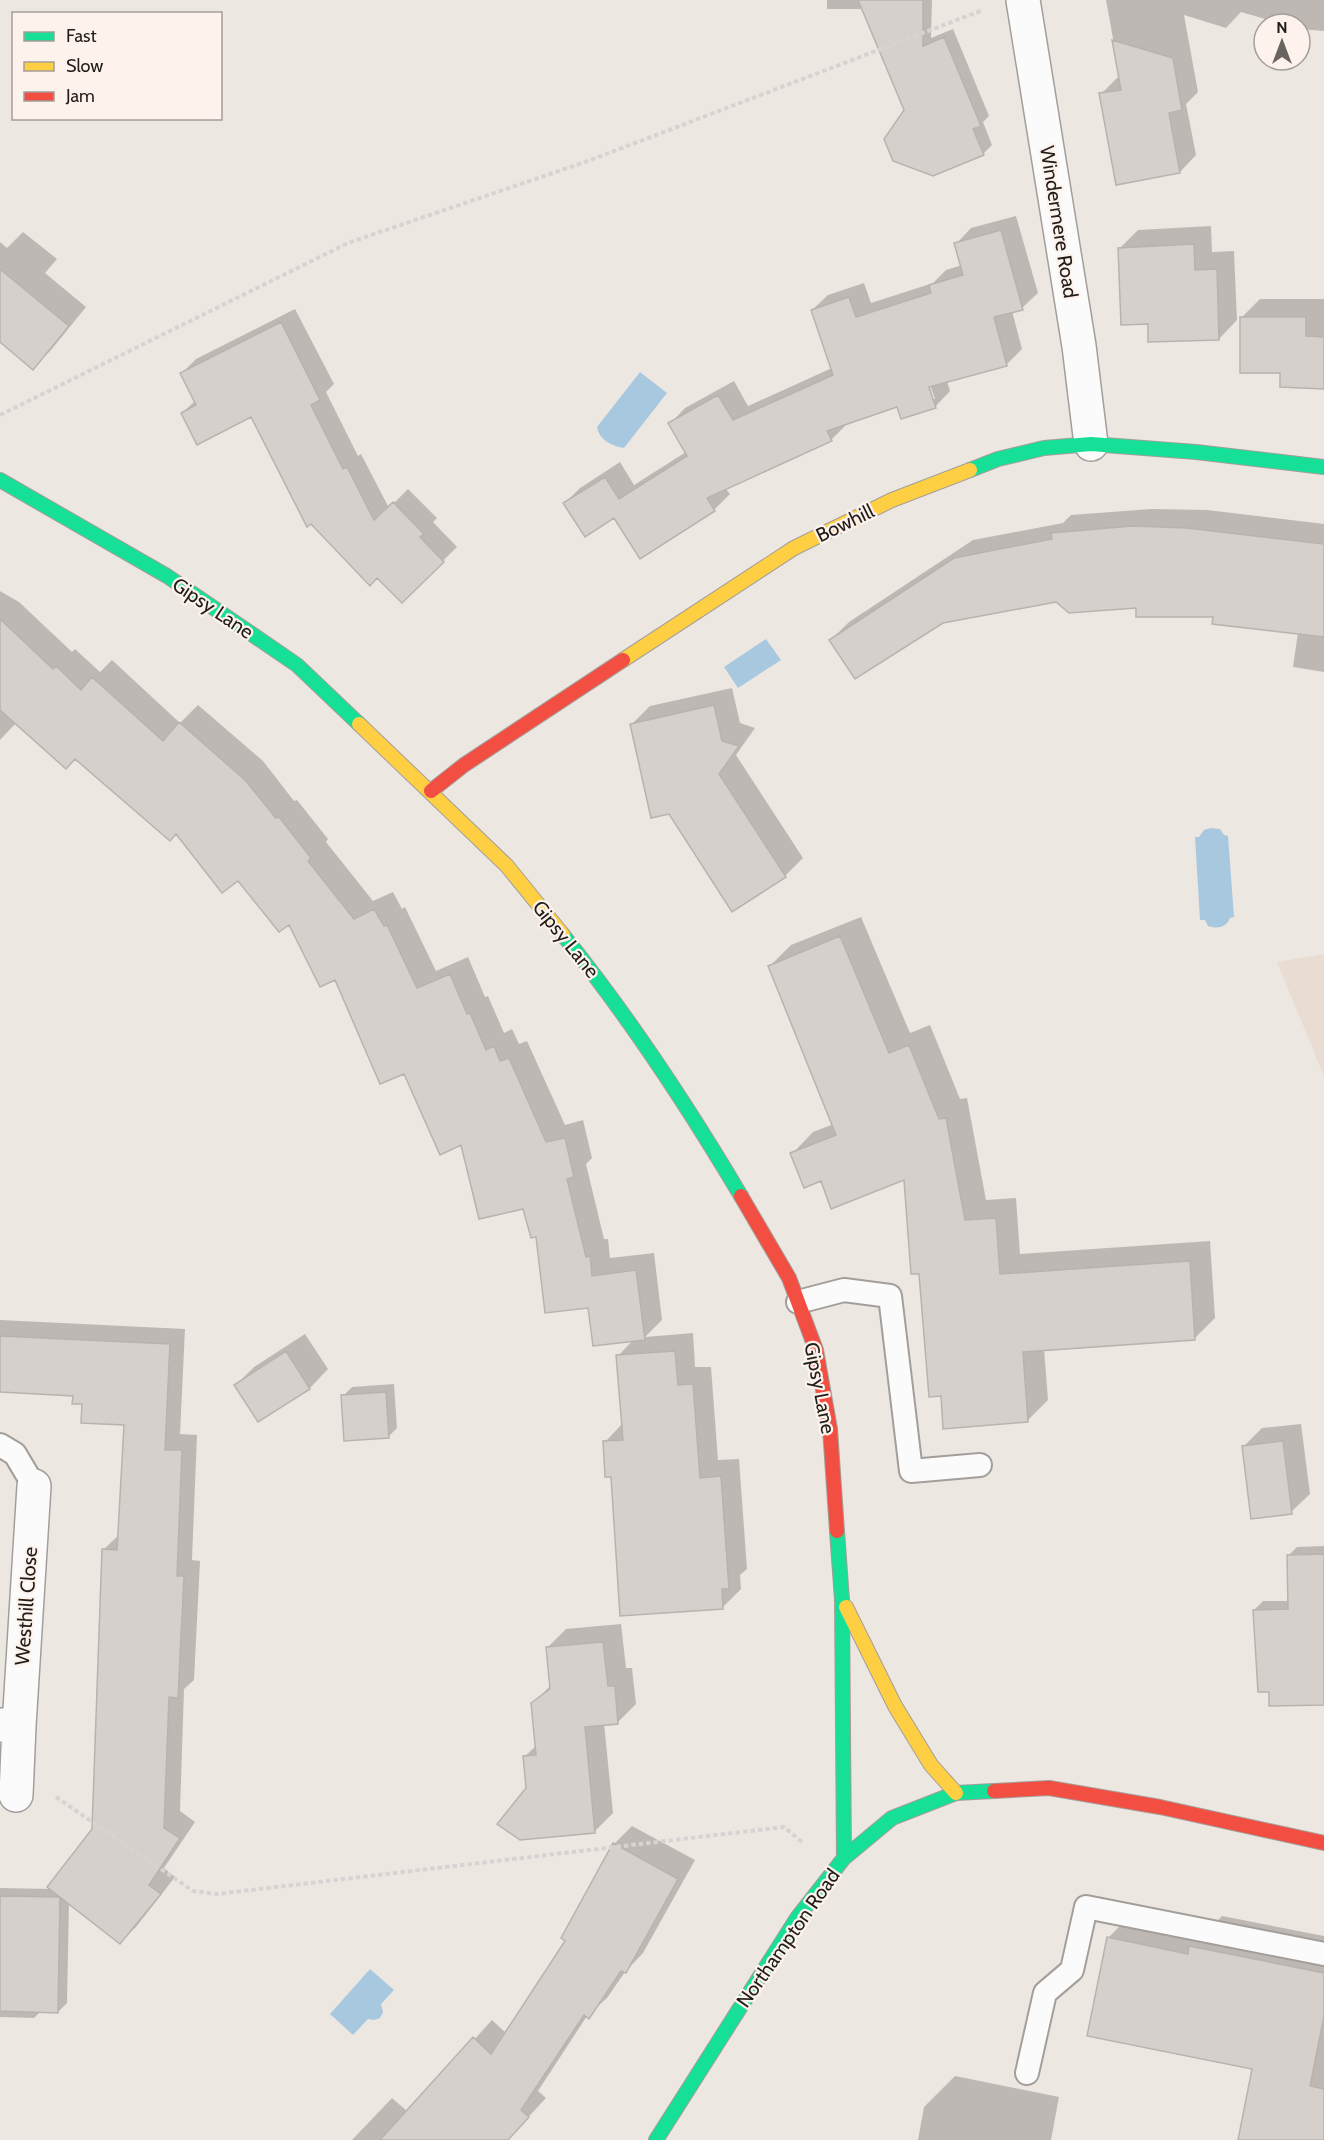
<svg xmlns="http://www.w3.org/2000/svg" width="1324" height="2140" font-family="Cabin,sans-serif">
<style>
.built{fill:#e9dcd2}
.water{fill:#a8c8e0}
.shadow{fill:#0003;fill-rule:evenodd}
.building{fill:#d5d0cc;stroke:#b8b3af;stroke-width:1.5}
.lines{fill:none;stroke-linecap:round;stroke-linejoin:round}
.lane-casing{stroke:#a39e9a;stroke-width:26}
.street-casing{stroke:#a39e9a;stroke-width:36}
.fast-casing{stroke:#a39e9a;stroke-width:16}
.slow-casing{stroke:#a39e9a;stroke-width:16}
.jam-casing{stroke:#a39e9a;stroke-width:16}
.path{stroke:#d6d4d3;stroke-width:4;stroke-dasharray:4.5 3;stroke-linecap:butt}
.lane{stroke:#fcfbfb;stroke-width:22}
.street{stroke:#fcfbfb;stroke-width:33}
.fast{stroke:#16e098;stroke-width:14}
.slow{stroke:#ffcf43;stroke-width:14}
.jam{stroke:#f24e42;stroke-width:14}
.labels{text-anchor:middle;stroke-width:4.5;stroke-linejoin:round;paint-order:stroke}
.street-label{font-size:20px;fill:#221d1a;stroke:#fdf3ec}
</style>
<rect width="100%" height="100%" fill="#ede7e2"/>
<path class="built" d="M1324,954v122l-47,-114z"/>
<path class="water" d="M640,372l27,21 -43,55c-12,-2 -25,-8 -27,-21z
M766,639l15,21 -43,28 -14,-21z
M1211,828l9,1 4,6 4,1 6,81 -4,1c-4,10 -13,11 -22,8l-3,-6h-5l-5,-83h4l5,-7z
M370,1969l24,21 -13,14 2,8 -3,6 -6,2 -6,-1 -15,16 -23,-21z"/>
<path class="shadow" d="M827,0h105l-1,38 22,-9 36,87 -6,6 9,23 -9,9 -77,-43 -43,-102h-36z
M1106,0h218v31l-24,-2v-5h-18l-41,-12 -15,16 -42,-13 14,77 -12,12 10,51 -16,17 -79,-78 16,-16 3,-1z
M1016,216l22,77 -16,15 -10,3 10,38 -15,15 -60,17 3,10 -15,16 -37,-2 -53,18 1,2 -15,15 -106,48 5,6 -16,16 -74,46 -25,-40 -50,-13 15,-15 40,-26 14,23 52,-33 -16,-28 15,-16 49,-27 14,25 84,-38 -20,-58 16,-15 36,-12 7,20 62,-20 13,-13 16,-5 -6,-21 15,-16zM928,379l7,20h-4l-6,-19z
M1211,226l1,26 22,-1 3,69 -18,19 -70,-16 -30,-74 19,-19z
M23,232l34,27 -12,14 41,34 -35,43 -18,18 -33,-28v-98l7,6z
M1260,299h64v88l-43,-16 -39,-54z
M295,309l39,75 -8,8 32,64 3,-2 28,54 19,-19 29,29 -4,4 24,25 -55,54 -150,-186 -70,-2 14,-13 -14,-27 14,-14z
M1151,509l56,1 117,14v148l-31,-5 5,-35 -84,-16 -76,-10 -82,-6 -225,40 18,-18 124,-82 90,-17 8,-8z
M0,591l19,11 53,50 3,-3 25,23 12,-12 68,63 18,-18 65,56 31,40 3,-1 31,39 -2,3 47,59 20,-9 9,17 3,-2 31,64 32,-14 17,40 3,-1 16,37 8,-4 7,15 8,-3 38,84 18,-5 9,38 -6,6 18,75h4l2,19 44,-5 8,67 -17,17 48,-4 2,34h16l7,93 21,-1 8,110 -7,6 1,14 -18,18 -110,-132 -8,-33 18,-19 -5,-67 16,-17 -44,-33 -53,-71 -12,-28 -63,-64 -57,-71 -69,-94 -46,-56 -51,-43 -164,-121 -59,-35 -16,17z
M732,688l8,35 15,5 -19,27 67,103 -18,18 -153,-152 18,-18z
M861,917l49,116 20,-8 30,74 7,-1 19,102 30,-2 4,56 190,-13 5,77 -21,21 -150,10 4,51 -21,21 -85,-27 -37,-216 -83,1 -30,-25 21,-22 21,-8 -64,-158 21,-21z
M0,1320l185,9 -5,105 17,1 -5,125 8,1 -6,119 -10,9 -4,122 15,11 -31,46 11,9 -39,50 -16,15 -51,-40 -2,101 -9,9 -17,-1 -7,7 -34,-1v-129l52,1 42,-60 10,-280 16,-15 5,-110 -42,-22 -9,-8 -74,-3z
M305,1334l23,35 -18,19 -52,32 -22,-35 18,-18z
M394,1384l3,44 -9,9 -45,-41 9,-9z
M1301,1424l9,70 -19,18 -47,-66 18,-18z
M1324,1546v157l-54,-12 -16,-81 9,-9h26l-1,-45 9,-9z
M621,1624l5,44h6l4,36 -18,18 -14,1 9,90 -18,18 -67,-43 -4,-31 13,-12 -5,-41 19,-19 -4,-37 19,-19z
M632,1826l63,34 -52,93 -18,19 -18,26 -20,18 -49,75 8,7 -39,42h-155l40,-42 16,14 84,-92 14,13 62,-93 46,-96z
M1139,1907l76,16 7,-7 102,20v204h-85l15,-72 -146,-130z
M955,2076l104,21 -8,43h-133l6,-33z"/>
<path class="building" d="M858,0h65v46l21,-9 37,89 -8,3 11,26 -51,21 -40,-15 -9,-22 20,-29z
M1112,40l61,18 9,52 -13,3 11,60 -64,12 -17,-92 22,-3z
M1001,230l22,80 -29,7 13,49 -78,21 7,21 -35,11 -4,-12 -70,24 5,10 -125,57 8,13 -75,48 -26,-41 -29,19 -22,-34 42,-26 14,22 68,-43 -19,-33 50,-28 15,25 100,-45 -22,-65 38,-13 7,20 75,-24 -2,-8 34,-10 -9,-32z
M1194,244l1,26 22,-1 2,71 -71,2v-18l-27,1 -3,-77z
M0,269l69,57 -36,44 -33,-28z
M1240,317h66v19l18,1v52l-44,-2v-14h-40z
M281,322l39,78 -9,5 32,64 4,-2 27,53 19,-18 31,32 -4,3 24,25 -42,41 -25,-25 -7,8 -59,-62 -4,3 -56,-110 -54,28 -16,-32 15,-8 -16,-32z
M1132,526l55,2 137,16v93l-112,-13 1,-7h-77v-9l-67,5 -13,-11 -113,21 -88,56 -26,-39 125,-82 98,-19 -1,-6z
M0,619l53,50 3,-3 25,24 11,-13 71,64 16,-19 66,58 31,38 3,-1 32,41 -3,3 46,58 20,-10 10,17 3,-1 30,63 33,-14 17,40 3,-1 16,37 8,-4 6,15 9,-3 37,84 19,-4 9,39 -7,2 19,78 4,-1 2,20 44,-6 9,70 -52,6 -5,-38 -43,5 -9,-76 -5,1 -8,-29 -44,10 -18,-74 -21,10 -36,-81 -24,10 -45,-104 -15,7 -31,-62 -10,7 -41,-51 -16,12 -46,-59 -6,7 -95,-82 -9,10 -66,-59z
M714,705l8,36 17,5 -20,28 67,103 -54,35 -63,-98 -18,4 -21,-94z
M840,936l49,117 20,-8 30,74 7,-1 19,102 31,-2 4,56 190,-13 5,79 -172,12 5,70 -85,7 -2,-33 -12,1 -10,-123h-8l-7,-94 -73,29 -10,-28 -17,7 -14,-35 46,-18 -68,-169z
M0,1336l170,8 -5,106h17l-5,126h7l-6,122 -9,-1 -5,131 16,10 -31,47 12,9 -41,50 -73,-57 45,-58 10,-280 15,1 7,-125 -43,-2 1,-19h-10l1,-8 -73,-4z
M286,1351l24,38 -52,33 -24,-37z
M675,1351l3,34 15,-1 7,94 21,-2 8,113h-7l1,20 -103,7 -9,-139h-6l-2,-36 20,-1 -7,-85z
M386,1392l3,46 -45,3 -3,-46z
M1283,1441l9,73 -41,5 -9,-73z
M1324,1554v151l-55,1v-14h-11l-5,-82 35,-1 -1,-54z
M603,1642l5,44h7l3,38 -33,3 10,106 -75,7 -23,-16 29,-36 -3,-32 13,-1 -5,-52 19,-14 -4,-42z
M613,1843l65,36 -52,94 -5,-2 -32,48 -5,-4 -63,95 8,7 -21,23h-128l93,-103 18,17 74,-113 -4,-3z
M0,1896l60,1 -2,116 -58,-2z
M1107,1937l81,17 1,-8 135,27v43l-14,70 14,3v51h-86l14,-71 -165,-33z"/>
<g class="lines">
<defs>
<path id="lane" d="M798,1302l46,-12 46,6 21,175 69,-6
M0,1445l15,9 19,32
M1027,2073l18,-80 27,-23 14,-63 238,47"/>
<path id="street" d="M1023,0l56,346 12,98
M0,1725l19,1 15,-240
M16,1795l3,-69"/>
<path id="fast" d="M970,470l28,-11 46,-11 47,-4 105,8 128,15
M0,480l167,96 130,89 62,59
M563,935c66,82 124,170 178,261
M837,1531l5,69 2,258
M656,2140l141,-222 47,-60 48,-40 64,-25 38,-2"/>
<path id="slow" d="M623,660l171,-112 98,-48 78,-30
M359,724l148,142 56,69
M846,1607l49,99 36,59 25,28"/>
<path id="jam" d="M431,791l33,-26 159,-105
M741,1196l48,82 27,72 14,79 7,102
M994,1791l55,-3 111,19 164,36"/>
</defs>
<use href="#lane" class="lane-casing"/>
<use href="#street" class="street-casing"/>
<use href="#fast" class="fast-casing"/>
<use href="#slow" class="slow-casing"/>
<use href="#jam" class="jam-casing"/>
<path class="path" d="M0,415l348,-172 240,-82 395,-151
M56,1797l137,94 24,3 567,-67 18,15"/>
<use href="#lane" class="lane"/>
<use href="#street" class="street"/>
<use href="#fast" class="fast"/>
<use href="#slow" class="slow"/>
<use href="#jam" class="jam"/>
</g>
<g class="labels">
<g class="street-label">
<text transform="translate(1059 222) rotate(81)" y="7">Windermere Road</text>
<text transform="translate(845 523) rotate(-26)" y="7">Bowhill</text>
<text transform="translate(213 608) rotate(34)" y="7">Gipsy Lane</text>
<text transform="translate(566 939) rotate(51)" y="7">Gipsy Lane</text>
<text transform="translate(820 1388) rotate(79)" y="7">Gipsy Lane</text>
<text transform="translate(26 1606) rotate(-86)" y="7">Westhill Close</text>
<text transform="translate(788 1938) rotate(-55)" y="7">Northampton Road</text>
</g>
</g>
<rect x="12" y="12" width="210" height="108" fill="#fdf3ec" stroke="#a59d98" stroke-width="1.5"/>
<rect x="24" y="32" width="30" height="9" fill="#16e098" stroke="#a59d98" stroke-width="1.5"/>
<text x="66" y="42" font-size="18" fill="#221d1a">Fast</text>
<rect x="24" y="62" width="30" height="9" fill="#ffcf43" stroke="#a59d98" stroke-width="1.5"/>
<text x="66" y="72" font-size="18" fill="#221d1a">Slow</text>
<rect x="24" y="92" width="30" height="9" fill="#f24e42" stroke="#a59d98" stroke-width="1.5"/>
<text x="66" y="102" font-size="18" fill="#221d1a">Jam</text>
<g transform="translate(1282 42)"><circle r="28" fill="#fdf3ec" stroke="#a59d98" stroke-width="1.5"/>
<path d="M0-4.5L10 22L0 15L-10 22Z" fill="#696460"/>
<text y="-9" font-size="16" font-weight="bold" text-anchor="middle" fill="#221d1a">N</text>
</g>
</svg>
